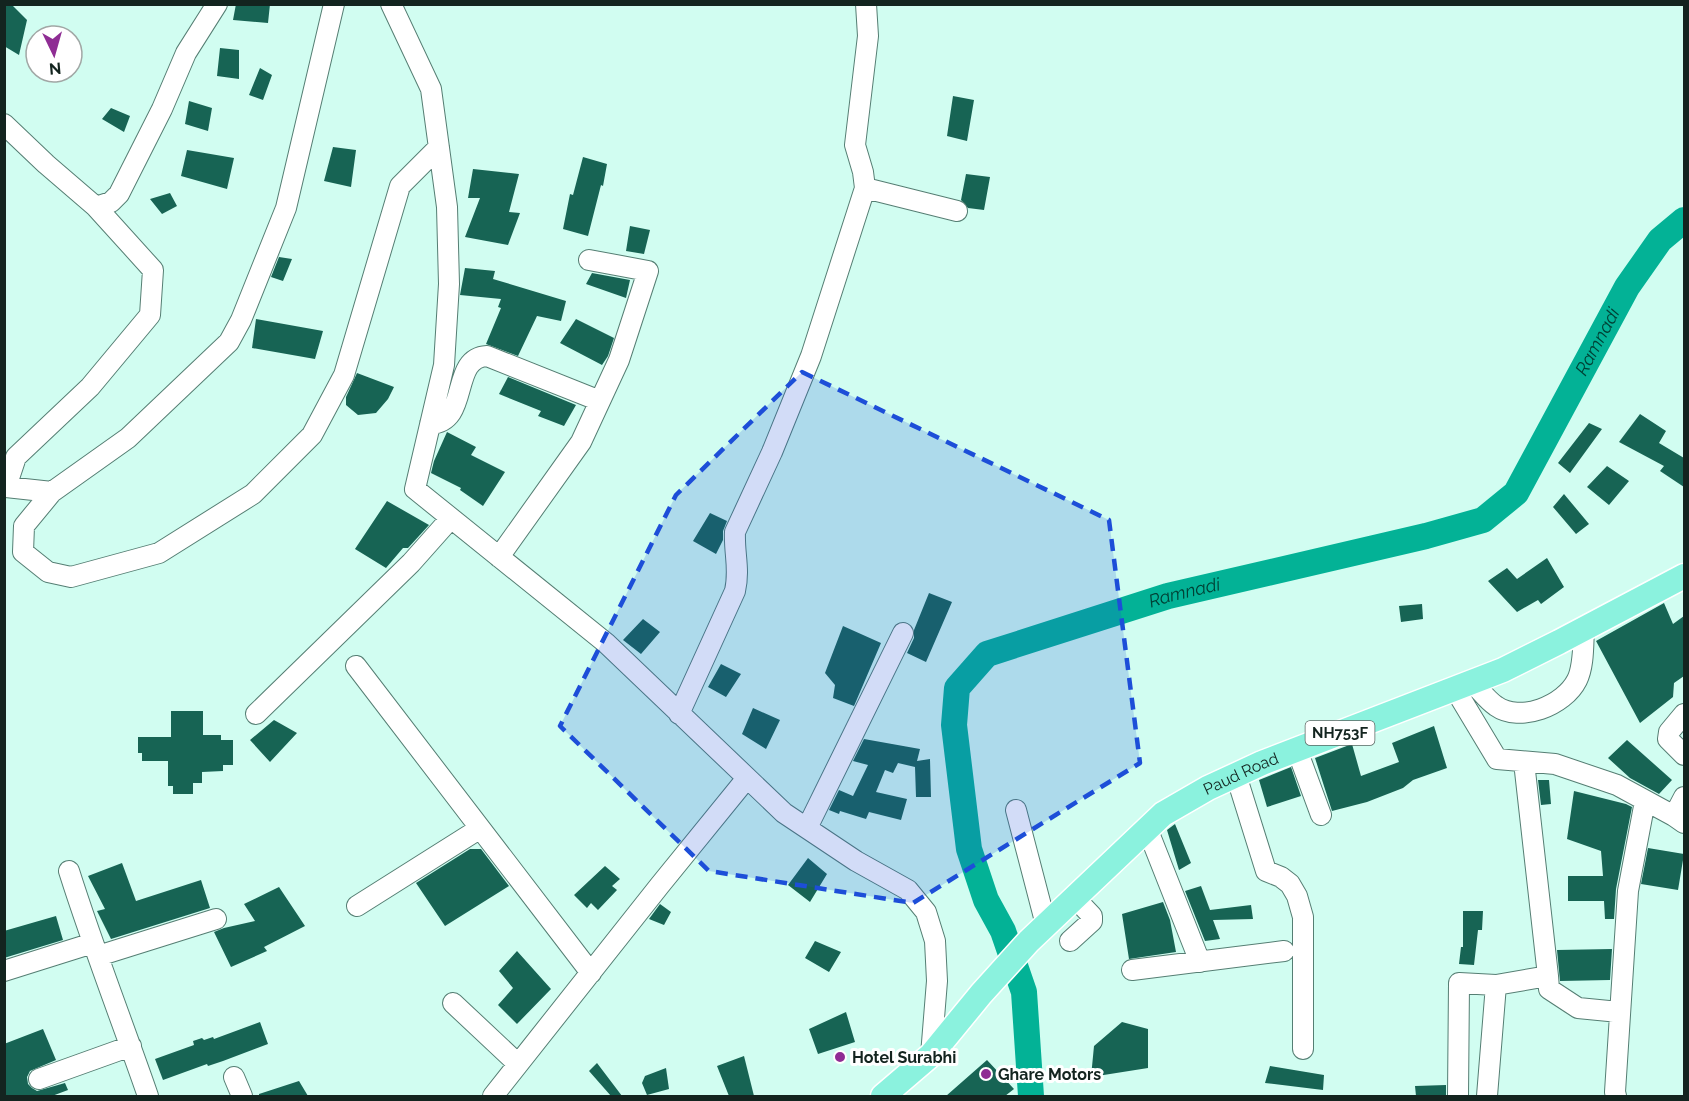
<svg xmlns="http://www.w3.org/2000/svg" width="1689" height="1101" font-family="Raleway,sans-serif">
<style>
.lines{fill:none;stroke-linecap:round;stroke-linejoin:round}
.river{stroke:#03b296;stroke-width:26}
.building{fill:#176454}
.minor-casing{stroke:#557e73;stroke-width:22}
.major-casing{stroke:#fff;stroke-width:27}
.minor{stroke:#fff;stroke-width:20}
.major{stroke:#8bf2de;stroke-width:24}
.marked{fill:#1d4ed8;fill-opacity:0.2;stroke:#1d4ed8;stroke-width:4.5;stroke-dasharray:12 8;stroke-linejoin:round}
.poi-dot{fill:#8f2d94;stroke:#fff;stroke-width:2}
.labels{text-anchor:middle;stroke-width:6;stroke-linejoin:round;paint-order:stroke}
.shield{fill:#fff;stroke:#5a6662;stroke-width:1.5}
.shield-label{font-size:15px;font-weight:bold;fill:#13241f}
.street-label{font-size:16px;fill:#13241f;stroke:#fff}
.poi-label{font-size:16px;font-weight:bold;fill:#13241f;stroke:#fff;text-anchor:start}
.water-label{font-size:18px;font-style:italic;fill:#004135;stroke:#fff}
</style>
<rect width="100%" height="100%" fill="#d1fdf1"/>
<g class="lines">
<path class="river" id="s1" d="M1031,1096l-7,-104 -21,-61 -17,-31 -17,-51 -15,-124 3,-37 30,-34 181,-58 258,-60 57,-16 33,-27 111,-206 33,-47 24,-20"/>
</g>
<path class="building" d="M4,4h7l16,16 -8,35 -15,-9z
M236,4h34l-2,19 -35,-3z
M220,48l19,2v29l-22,-3z
M260,68l12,7 -9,25 -14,-5z
M953,96l21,4 -7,41 -20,-5z
M189,101l23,7 -4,23 -23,-7z
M111,108l19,8 -6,16 -22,-13z
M333,147l23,3 -5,37 -27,-6z
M187,150l47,8 -7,31 -46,-13z
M583,157l24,7 -4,22 -2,-1 -13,51 -25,-7 7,-35 3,1z
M473,169l46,5 -10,38 11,1 -12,32 -43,-8 15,-39h-12z
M966,174l24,3 -6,33 -16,-2 -7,-8z
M170,193l7,13 -15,8 -12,-15z
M630,226l20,4 -6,24 -18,-3z
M279,257l13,2 -9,22 -12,-4z
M465,268l30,3 -2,8 73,22 -5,20 -24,-5 -19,40 -32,-12 15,-36 -3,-1 3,-8 -41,-4z
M592,273l38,7 -4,18 -40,-14z
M256,319l67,12 -8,28 -63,-11z
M576,319l38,19 -6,18 -6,9 -42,-22z
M357,373l37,14 -6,12 -12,14 -18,2 -12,-10v-8z
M508,377l68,28 -12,21 -26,-10 3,-5 -42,-17z
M1640,414l26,17 -7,12 25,15v29l-24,-16 4,-5 -45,-24z
M1589,423l13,6 -32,44 -12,-10z
M447,432l29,15 -5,8 34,17 -22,34 -23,-16 1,-2 -30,-15 3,-12z
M1607,466l22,15 -20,24 -22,-18z
M1564,494l25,30 -13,10 -23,-27z
M387,501l42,24 -21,23h-5l-17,20 -31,-19z
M710,513l17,8 -4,10v9l-7,14 -23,-13z
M1547,558l17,29 -23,17 -3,-4 -21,12 -29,-31 19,-13 10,11z
M929,593l23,9 -26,60 -19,-9 7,-15v-8z
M1664,603l9,21 11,-8v60l-10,7 -1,14 -33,26 -44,-82z
M1422,604l1,15 -22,3 -2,-16z
M643,619l17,13 -19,22 -18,-14z
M843,626l38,17 -27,63 -21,-8 2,-13 -10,-12z
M721,664l20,10 -15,23 -18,-10z
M753,708l27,12 -14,29 -24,-15z
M171,711h32v24h18v5h12v25h-10v6l-21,1v11h-9v11h-20v-8h-5v-25h-26v-8h-4v-16h33z
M274,720l23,13 -27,29 -20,-22z
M1434,726l13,42 -34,12 -10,8 -36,14 -35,9 -17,-53 37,-14 9,32 38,-14 -7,-19z
M864,739l56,10 -3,12 13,-2 1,38h-15l-1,-30 -17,-4 -5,10 -8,-3 -9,22 31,7 -6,21 -32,-8 -3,7 -26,-8 -1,3 -10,-4 10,-20 14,6 15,-31 -15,-4z
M1627,740l45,40 -13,14 -29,-16 -22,-20z
M1291,767l10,29 -34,11 -8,-27z
M1538,780h11l2,24 -10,1z
M1574,791l52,13 6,3 -16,82 -2,30h-9l-1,-18h-36v-25h35l-2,-25 -34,-12z
M1175,824l16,39 -12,7 -12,-40z
M1648,848l36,6 -6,36 -37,-6z
M470,849h11l28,37 -64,40 -29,-43z
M808,858l19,16 -17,28 -22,-17z
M122,863l14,38 65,-21 9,28 -99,31 -14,-28 8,-2 -17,-33z
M605,866l15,13 -8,7 5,4 -19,20 -7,-7 -4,5 -13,-13z
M1201,886l9,24 41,-5 2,14 -40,1 7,19 -15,2 -20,-50z
M279,887l26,39 -41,21 3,4 -36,16 -17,-35 10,-4 31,-7 -11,-17z
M1163,902l7,18 6,32 -47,7 -7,-45z
M660,904l11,8 -7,13 -15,-6z
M1463,911h20l-1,19h-4l-4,35 -15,-1 2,-17h2z
M56,916l7,24 -59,18v-27z
M815,941l26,11 -12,20 -24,-14z
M1612,949l-2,31 -50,1 -3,-31z
M517,951l34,38 -34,35 -19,-19 15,-17 -14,-17z
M846,1012l9,30 -37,12 -9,-25z
M260,1022l8,22 -45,17 -15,5 -1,-2 -44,16 -8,-21 39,-14 -1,-4 9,-3 2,2 9,-3 1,2z
M1122,1022l26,7v39l-57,9 3,-31z
M43,1029l13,31 -26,11 -3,6 1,7 4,4 5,3 28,-8 3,7 -16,6h-48v-52z
M744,1056l10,40h-25l-12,-30z
M987,1060l27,29 -9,7h-59z
M597,1063l25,33h-11l-22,-25z
M1270,1066l54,9 -1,15 -58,-7z
M666,1068l3,21 -22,6 -5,-12 3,-7z
M299,1081l9,15h-49v-2z
M1446,1085v11h-30l-1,-10z"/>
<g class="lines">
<defs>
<path id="minor" d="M391,4l40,85 16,118 2,77 -5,81 -29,124 191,154 178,170 72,48 52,29 18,22 9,29 2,40 -6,74
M4,124l42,40 50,43 57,63 -3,45 -60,72 -74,70 -10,30 46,5 -28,34 -1,26 25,20 23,5 88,-24 94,-59 59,-59 32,-60 56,-189 39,-39
M865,188l92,23
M96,207l15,-5 8,-8 43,-85 24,-56 31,-49
M430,424c41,-2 19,-66 57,-68l113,45
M52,492l76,-54 101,-96 12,-22 45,-112 48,-204
M499,557l82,-115 38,-82 29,-89 -59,-11
M356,666l235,307
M1472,682c8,8 15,18 24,24 24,17 68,0 81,-26 7,-14 6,-35 7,-51
M1455,689l42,70 58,5 62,21 57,31 10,7
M256,714l155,-151 40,-45
M679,714l56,-123c5,-22 -1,-37 0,-59l37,-80 39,-96 54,-168 -2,-16 -8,-27 13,-109 -2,-32
M1684,714l-15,18 -1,7 16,16
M1297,750l24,65
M1236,775l30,96 15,6 9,7 7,12 6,21v132
M1016,810l30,115
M1674,816l10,-19
M807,828l96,-195
M1147,828l53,134
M69,871c24,76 53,150 79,225
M357,906l122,-77
M1070,941l22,-20v-5l-17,-18
M98,956l118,-37
M1132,970l152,-19
M4,971l89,-28
M1548,976l1,13 29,19 41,4
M453,1003l65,61
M234,1077l8,19
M39,1079l92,-33
M493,1096l167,-211 87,-107
M1458,1096l1,-113 37,2
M1487,1096l9,-111 52,-9 -24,-214
M1616,1096l-1,-4 13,-201 17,-90"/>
<g id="major">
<path id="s2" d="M883,1096l48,-41 50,-61 48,-53 134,-127 45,-26 54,-25 241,-93 56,-28 125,-66"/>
</g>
</defs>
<use href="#minor" class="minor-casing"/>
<use href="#major" class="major-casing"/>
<use href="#minor" class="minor"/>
<use href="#major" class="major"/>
</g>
<path class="marked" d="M802,372l307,148 31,243 -227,140 -204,-32 -149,-145 116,-231z"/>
<g class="poi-dot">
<circle cx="840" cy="1057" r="6"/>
<circle cx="986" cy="1074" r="6"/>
</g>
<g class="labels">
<rect class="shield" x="1305.5" y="721" width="69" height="24" rx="4.5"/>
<g class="shield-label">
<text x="1340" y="738">NH753F</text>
</g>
<g class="street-label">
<text dy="6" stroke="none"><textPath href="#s2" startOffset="486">Paud Road</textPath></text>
</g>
<g class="poi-label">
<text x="852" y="1063">Hotel Surabhi</text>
<text x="998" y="1080">Ghare Motors</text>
</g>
<g class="water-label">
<text dy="6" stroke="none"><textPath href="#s1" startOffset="1194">Ramnadi</textPath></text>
<text dy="6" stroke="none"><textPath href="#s1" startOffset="672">Ramnadi</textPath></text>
</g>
</g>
<rect width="1689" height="1101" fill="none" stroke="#13241f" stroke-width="12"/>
<g transform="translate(54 54) rotate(175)"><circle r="28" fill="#ffffff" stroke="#a1a7a5" stroke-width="1.5"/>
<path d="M0-4.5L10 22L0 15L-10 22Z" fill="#8f2d94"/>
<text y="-9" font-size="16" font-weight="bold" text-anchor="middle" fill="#13241f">N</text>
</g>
</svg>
